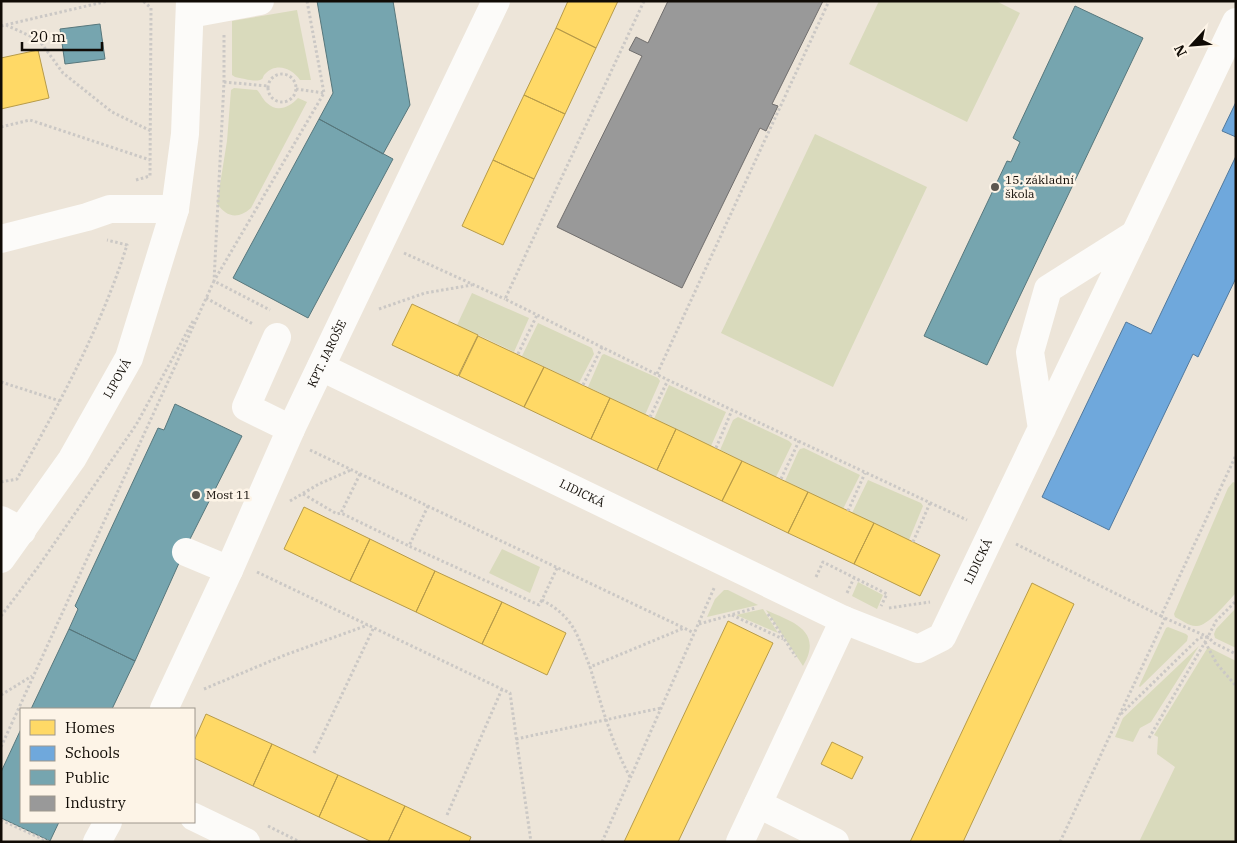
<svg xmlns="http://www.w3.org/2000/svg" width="1237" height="843" font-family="'IBM Plex Serif',serif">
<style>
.green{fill:#d9dabc}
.homes{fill:#ffd966;stroke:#b79b49}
.schools{fill:#6fa8dc;stroke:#52799c}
.public{fill:#76a5af;stroke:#57777c}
.industry{fill:#999;stroke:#706e6d}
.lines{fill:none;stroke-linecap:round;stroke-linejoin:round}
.path{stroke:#cbc8c5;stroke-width:3;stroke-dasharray:2.5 2.5;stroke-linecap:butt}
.minor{stroke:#fcfbf9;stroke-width:28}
.poi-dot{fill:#5d574f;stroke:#fdf4e7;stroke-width:2}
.labels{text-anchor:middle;stroke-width:5;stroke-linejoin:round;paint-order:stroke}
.poi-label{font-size:12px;fill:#100b05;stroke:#fdf4e7;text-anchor:start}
.street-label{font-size:12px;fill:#100b05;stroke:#fdf4e7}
</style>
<rect width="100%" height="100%" fill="#ede5d9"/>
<path class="green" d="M879,1h117l24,12 -53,109 -118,-58z
M297,10l14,70h-11c-8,-12 -24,-18 -35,-6 -3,3 -1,5 -5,6 -7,2 -18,-2 -25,-3l-3,-2v-54z
M234,88l23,2c4,4 6,10 10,13 10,10 23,4 31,-5l9,4 -56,106c-12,11 -25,10 -34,-5l10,-62 4,-51z
M815,134l112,53 -94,200 -112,-54z
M472,293l57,25 -15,34 -57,-27z
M538,323l54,25 2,6 -15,29 -57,-27z
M604,354l54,24 2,3 -15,34 -57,-28 14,-32z
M669,385l57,27 -15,34 -57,-27z
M738,417l51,24 3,3 -16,33 -56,-27 13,-30z
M804,448l56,27 -17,34 -58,-28 13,-29 2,-3z
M868,480l53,23 2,3 -14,34 -57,-27z
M1233,482l3,1v110c-9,9 -28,33 -39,33 -7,1 -16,-6 -22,-9l-1,-3 54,-126z
M502,549l38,18 -10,26 -41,-20z
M858,582l25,13 -6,14 -25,-13z
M724,590h4l30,15 -51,12 8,-18z
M1236,608v40l-21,-10 -1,-4 2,-5z
M763,609l15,24 -42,-18z
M766,610c18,9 49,16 43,42 -1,5 -4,10 -6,14z
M1168,627l18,7 2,2 -1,5 -47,46 -1,-1 27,-58z
M1199,646l-48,76 -11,6 -7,14 -18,-5 8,-19z
M1208,647l28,14v179l-1,2h-96l36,-75 -18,-13 1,-17 -4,-2z"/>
<path class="homes" d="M568,1h50l-22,47 -40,-20z
M556,28l40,20 -31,66 -41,-19z
M38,50l11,48 -48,11v-51z
M524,95l41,19 -31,65 -41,-19z
M493,160l41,19 -31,66 -41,-19z
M412,304l66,31 -20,41 -66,-31z
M478,336l66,31 -20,40 -65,-31z
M544,367l66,31 -19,41 -67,-32z
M610,398l66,31 -19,41 -66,-31z
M676,429l66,32 -20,40 -65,-31z
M742,461l66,31 -20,41 -66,-32z
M808,492l66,31 -20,41 -66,-31z
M304,507l66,32 -20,42 -66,-32z
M874,523l66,32 -20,41 -66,-32z
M370,539l65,32 -19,41 -66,-31z
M435,571l67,31 -20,42 -66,-32z
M1032,583l42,21 -111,238h-53z
M502,602l64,31 -19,42 -65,-31z
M728,621l45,22 -95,199h-54z
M206,714l66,30 -19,42 -59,-28v-17z
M832,742l31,15 -11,22 -31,-15z
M272,744l66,31 -19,42 -66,-31z
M338,775l67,31 -17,36h-16l-53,-25z
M405,806l66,31 -2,5h-81z"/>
<path class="schools" d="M1236,102v35l-14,-6z
M1236,156v122l-38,79 -5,-3 -84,176 -67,-33 84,-175 25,12z"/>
<path class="public" d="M317,1h76l17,104 -27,49 -64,-35 14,-26z
M1075,6l68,32 -156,327 -63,-29 83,-175 4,1 9,-20 -7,-4z
M100,24l5,35 -40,5 -5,-35z
M319,119l74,40 -85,159 -75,-40z
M175,404l67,32 -54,107 -53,118 -66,-32 9,-20 -3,-3 83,-178 6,2z
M69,629l66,32 -23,48h-81z
M21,729v93h38l-9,19 -49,-23v-46z"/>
<path class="industry" d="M668,1h155l-51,103 6,2 -12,25 -6,-3 -78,160 -125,-61 85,-171 -13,-6 7,-13 12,6z"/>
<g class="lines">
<path class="path" d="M644,1l-139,298 163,81 299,140
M6,25l33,15 24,33 49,39 39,19
M1,26l107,-25
M224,35v47l-10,199 110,-188 -17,-92
M268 88a14 14 0 1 1 28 0a14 14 0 1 1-28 0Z
M224,82l44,4
M296,89l28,4
M1,127l29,-7 120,40
M136,180l14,-4 1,-168 -8,-7
M404,253l101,46
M206,298l47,26
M379,309l46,-16 47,-8
M518,354l19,-39
M657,374l172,-373
M1,382l59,19
M583,385l19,-38
M650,417l18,-37
M716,448l16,-38
M310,450l374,178
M360,474l-19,39 68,33
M781,479l18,-38
M1,482l16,-3c42,-75 84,-151 110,-234l-20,-5
M303,494l34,20 4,-1
M290,501l29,-17 32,-14
M428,506l-19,40 130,59 3,-5
M848,511l17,-38
M913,542l17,-39
M1016,544l145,72
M557,568l-15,32c33,18 35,35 48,67
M257,572l253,121 21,149
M816,577l7,-15 64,32 -6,12
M847,593l7,-15
M889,608l41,-6
M768,614l28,43
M732,615l51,24
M1,616l37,-49 98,-142 57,-104
M1165,618l43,19 6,6 22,11
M699,624l56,-16
M1205,642l12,22 19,22
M204,689l81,-34 83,-30
M1,695l31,-19
M1121,714l78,-76 9,-1 8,-16 20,-20
M1149,738l59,-101
M516,739l145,-31
M1,747l213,-466 56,29
M314,753l60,-126
M630,777c-18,-33 -29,-73 -40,-110l94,-39 10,5
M447,815l55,-126
M1,820l48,22
M268,826l32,16
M602,842l113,-256
M1060,842l105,-224 -4,-2 75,-161"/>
<g class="minor">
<path d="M190,14l70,-13"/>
<path d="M1135,234l101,-212"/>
<path d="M1,239l86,-22 23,-8h65"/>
<path d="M277,337l-31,70 45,22"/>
<path id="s1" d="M321,367l523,253 74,29 24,-12 193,-403 -87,55 -18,63 12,77"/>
<path d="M1,520l21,11"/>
<path d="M186,552l43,18"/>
<path id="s2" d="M1,559l71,-100 57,-101 46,-149 10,-75 5,-133"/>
<path id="s3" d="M164,709l65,-139 62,-141 205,-428"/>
<path d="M758,804l77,38"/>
<path d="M194,817l52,25"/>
<path d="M97,842l11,-20"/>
<path d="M740,842l104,-222"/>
</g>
</g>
<g class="poi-dot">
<circle cx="995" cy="187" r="5"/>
<circle cx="196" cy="495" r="5"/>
</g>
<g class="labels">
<g class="poi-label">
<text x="1005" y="184">15. základní<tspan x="1005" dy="14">škola</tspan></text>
<text x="206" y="499">Most 11</text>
</g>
<g class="street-label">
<text dy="4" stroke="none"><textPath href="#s3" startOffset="391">KPT. JAROŠE</textPath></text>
<text dy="4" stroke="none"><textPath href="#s2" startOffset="215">LIPOVÁ</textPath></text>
<text dy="4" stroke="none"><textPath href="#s1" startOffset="290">LIDICKÁ</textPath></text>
<text dy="4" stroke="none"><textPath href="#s1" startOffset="771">LIDICKÁ</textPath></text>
</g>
</g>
<rect width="1237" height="843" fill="none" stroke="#100b05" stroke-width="5"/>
<rect x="20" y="708" width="175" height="115" fill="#fdf4e7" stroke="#9e978d"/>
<rect x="30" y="720" width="25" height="15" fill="#ffd966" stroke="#9e978d"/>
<text x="65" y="733" font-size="15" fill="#100b05">Homes</text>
<rect x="30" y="746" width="25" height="15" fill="#6fa8dc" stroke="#9e978d"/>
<text x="65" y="758" font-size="15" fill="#100b05">Schools</text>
<rect x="30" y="770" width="25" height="15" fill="#76a5af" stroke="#9e978d"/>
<text x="65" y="783" font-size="15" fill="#100b05">Public</text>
<rect x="30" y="796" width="25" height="15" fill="#999999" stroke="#9e978d"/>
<text x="65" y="808" font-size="15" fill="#100b05">Industry</text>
<g transform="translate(1192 45) rotate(244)" stroke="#fdf4e7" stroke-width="4" paint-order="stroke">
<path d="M0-4L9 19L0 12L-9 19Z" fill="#100b05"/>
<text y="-8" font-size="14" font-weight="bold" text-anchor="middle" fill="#100b05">N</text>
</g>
<path d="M22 42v8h80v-8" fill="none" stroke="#100b05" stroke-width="2.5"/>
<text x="30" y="42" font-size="15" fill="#100b05" stroke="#fdf4e7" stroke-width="4" paint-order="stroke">20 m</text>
</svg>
